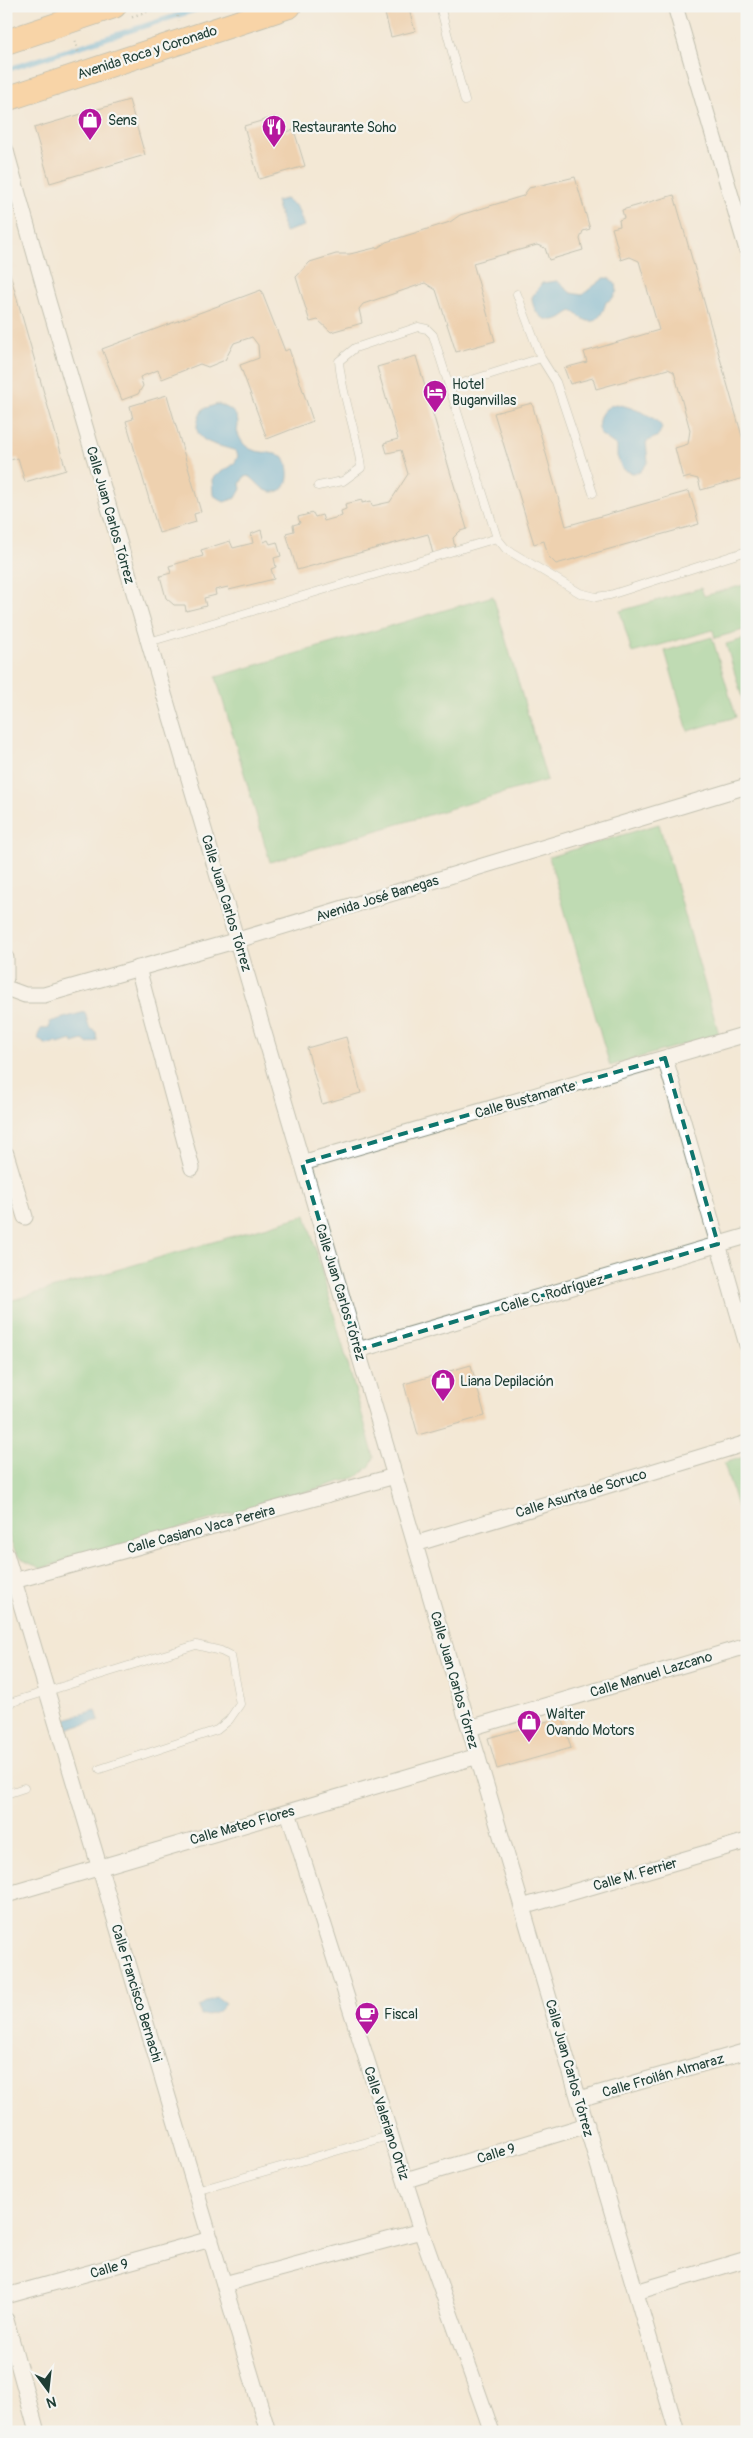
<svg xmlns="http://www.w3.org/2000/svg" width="753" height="2438" font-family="Pangolin,sans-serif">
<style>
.green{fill:#82cc89;stroke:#50845e}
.water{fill:#5fb0da;stroke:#3f7687}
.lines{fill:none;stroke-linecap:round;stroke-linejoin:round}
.stream{stroke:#5fb0da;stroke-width:5.5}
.building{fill:#e9b681}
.lane-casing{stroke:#899284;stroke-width:9}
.street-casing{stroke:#899284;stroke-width:17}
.primary-casing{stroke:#899284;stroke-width:26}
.path{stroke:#899284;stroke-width:3;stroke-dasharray:1 4;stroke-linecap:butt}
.lane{stroke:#fff;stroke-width:8}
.street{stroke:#fff;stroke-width:15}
.primary{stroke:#febc70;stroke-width:24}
.marked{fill:none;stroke:#0f766e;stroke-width:4;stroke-dasharray:10 6;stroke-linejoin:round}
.labels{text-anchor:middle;stroke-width:4.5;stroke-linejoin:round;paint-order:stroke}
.street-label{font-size:14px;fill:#1f3d34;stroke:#f6f6f2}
.poi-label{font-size:14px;fill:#1f3d34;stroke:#f6f6f2;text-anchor:start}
</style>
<rect width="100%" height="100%" fill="#f6f6f2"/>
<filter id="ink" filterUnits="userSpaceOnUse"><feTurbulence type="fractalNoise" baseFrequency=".02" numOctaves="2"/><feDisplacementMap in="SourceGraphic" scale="10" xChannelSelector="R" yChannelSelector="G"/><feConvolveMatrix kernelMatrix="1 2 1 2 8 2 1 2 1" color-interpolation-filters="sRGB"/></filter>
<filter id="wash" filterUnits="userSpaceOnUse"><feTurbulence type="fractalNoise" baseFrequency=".0096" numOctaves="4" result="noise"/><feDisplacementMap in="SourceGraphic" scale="20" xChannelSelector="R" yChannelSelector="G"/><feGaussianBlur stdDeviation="1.12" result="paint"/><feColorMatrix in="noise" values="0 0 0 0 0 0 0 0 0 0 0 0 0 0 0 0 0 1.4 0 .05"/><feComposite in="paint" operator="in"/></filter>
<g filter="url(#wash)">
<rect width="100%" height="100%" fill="#f3e8d5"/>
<path class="green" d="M747,584v45l-32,9 -2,-8 -81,23 -12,-42 81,-23 3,8z
M493,596l54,184 -277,82 -54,-185z
M712,637l24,80 -48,14 -23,-80z
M747,638v76l-21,-70z
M659,824l60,210 -109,32 -61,-209z
M306,1215l68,242 -4,9 -13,11 -315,91c-28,-9 -28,-16 -36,-42v-224z
M747,1456v85l-23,-78z"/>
<path class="water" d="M286,199l11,8 7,19 -19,6 -9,-31z
M604,278h5l7,6 1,7 -5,8 -6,3c-3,11 -10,26 -24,16 -4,-3 -6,-5 -10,-7 -6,2 -8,6 -14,8 -15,5 -26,-8 -26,-22l10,-14 15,-2 14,12 11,2z
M218,404c14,5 23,11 19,27 9,28 28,17 47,26 6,11 8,36 -12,35 -11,-1 -15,-11 -23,-16l-5,1 -4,7 1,5 -5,9 -12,4 -11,-7 -1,-16c9,-11 21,-8 26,-23l-2,-5c-22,-8 -52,-8 -33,-42z
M616,404c12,2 42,12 46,24l-4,8 -12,6 2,20 -8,10 -8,1 -10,-4 -5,-13v-10l-17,-12c-4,-15 1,-26 16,-30z
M85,1012l4,15 7,5 1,9 -9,3 -5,-4 -10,3 -1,-3 -14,4 -1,-2 -10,3 -8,-5 -1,-5 3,-6 9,-2 -1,-5z
M96,1710l3,10 -34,10 -3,-10z
M217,1997l8,6c-6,10 -12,12 -24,12l-2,-8z"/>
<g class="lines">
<path class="stream" d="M6,70l201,-64"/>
</g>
<g id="blocks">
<path class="building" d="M383,6h25l7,25 -24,6z
M129,100l16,55 -95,28 -16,-55z
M275,117l1,7 7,-2 3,10 8,-2 11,36 -46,13 -15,-53z
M575,177l15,52 -7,2 -3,8 3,11 -34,10 -4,-12 -8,-3 -64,18 22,78 -39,11 -20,-62 -11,-7 -62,21 -4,5 3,14 -31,9 -13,-12 -8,2 -14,-45 14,-15 26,-8h14l29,-7 7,-5 64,-20 10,-7 63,-19 6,-8z
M674,195l73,259v23l-46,13 -3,-11 -8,-2 -7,2 -8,-31 13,-4 2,-14 -16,-58 -6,-3 -72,20 -3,-11 -23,6 -6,-16 23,-6 -3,-10 75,-22 -20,-69 -9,-4 -9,3 -9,-32 8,-2 -1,-6 5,-2 -2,-8z
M6,260l60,210 -41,12 -7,-24 -12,3z
M261,290l24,61 4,-2 24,72 -46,18 -27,-74 19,-7 -1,-13 -6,-8 -18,6 -9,17 -17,7 -8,-3 -38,15 -4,-9 -18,7 3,9 -5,8 -16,6 -20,-51z
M416,356l51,173 -7,2 -7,7 2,10 -22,6 -5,-20 -131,36 -11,-37 8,-2 -1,-6 7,-2 -2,-6 15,-4 2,4 7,-2 2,6 18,-5 -1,-5 5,-2 -1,-5 17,-4v3l9,-2 1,5 18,-4 18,-28 -7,-24 -14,3 -3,-10 14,-4 -21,-72z
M167,395l34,117 -7,2 2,8 -37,11 -33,-112 7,-2 -3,-13z
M532,403l34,123 123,-35 10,33 -143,40 -8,-8 -4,-15 -10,3 -40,-131z
M261,530l3,12 4,-2 2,4 7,-2 4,14 -7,2 2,9 -5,2 3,10 -45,11 -1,-3 -13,3 1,5 -12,3 2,8 -20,5 -1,-6h-11l-8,-7 -6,-22 11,-3 -2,-7 34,-10 -2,-6 29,-9 3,7 20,-5 -2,-9z
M346,1037l15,56 -39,11 -15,-56z
M471,1365l14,51 -67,19 -14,-51z
M562,1717l9,31 -74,21 -9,-31z"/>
</g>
</g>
<g filter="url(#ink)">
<use href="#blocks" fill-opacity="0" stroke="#899284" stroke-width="1"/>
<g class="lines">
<defs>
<path id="lane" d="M440,6l25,95
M517,294l24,64
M450,387l91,-29 15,24 37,111
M497,538l9,11 74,44 16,4 14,-2 134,-43
M149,642l348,-104 -64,-203 -6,-6 -9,-2 -63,21 -16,13c3,37 18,70 22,107l-18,13 -25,5
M6,1704l190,-59 25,6 10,5 9,48 -11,16 -12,10 -117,39
M6,1794l18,-6
M196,2191l196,-56"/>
<path id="street" d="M675,6l72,244
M6,151l42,150 629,2131
M6,958v20
M138,968l54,200
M6,988l19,7h19l194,-55 509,-154
M665,1058l82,287
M6,1154l19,63
M302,1163l445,-129
M358,1350l389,-114
M415,1544l332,-101
M6,1554l262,878
M6,1583l389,-107
M470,1728l277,-82
M288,1812l133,419 71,201
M6,1895l472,-139
M522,1907l225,-66
M579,2099l168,-48
M406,2180l181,-55
M224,2284l197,-53
M636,2292l111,-33
M6,2296l205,-57
M6,2320l31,112"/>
<path id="primary" d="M6,42l108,-36
M6,99l283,-93"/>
</defs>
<use href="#lane" class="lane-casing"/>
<use href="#street" class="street-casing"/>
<use href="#primary" class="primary-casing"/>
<path class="path" d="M177,6l1,15
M132,17l30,-11
M75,41l4,13"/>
<use href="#lane" class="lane"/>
<use href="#street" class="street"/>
<use href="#primary" class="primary"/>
</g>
</g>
<path d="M0 0H753V2438H0ZM665,1058l53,186 -360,106 -56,-187z" fill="#f3e8d5" fill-opacity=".55" fill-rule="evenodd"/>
<path class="marked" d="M665,1058l53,186 -360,106 -56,-187z"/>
<defs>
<symbol id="shop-pin" viewBox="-11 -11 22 30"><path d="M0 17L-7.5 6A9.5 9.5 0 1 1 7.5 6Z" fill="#b5179e" stroke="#f6f6f2"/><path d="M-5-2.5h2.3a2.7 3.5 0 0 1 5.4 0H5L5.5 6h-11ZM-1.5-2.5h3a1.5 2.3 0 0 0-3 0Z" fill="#fff"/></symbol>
<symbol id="restaurant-pin" viewBox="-11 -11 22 30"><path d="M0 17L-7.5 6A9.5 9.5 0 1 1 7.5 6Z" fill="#b5179e" stroke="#f6f6f2"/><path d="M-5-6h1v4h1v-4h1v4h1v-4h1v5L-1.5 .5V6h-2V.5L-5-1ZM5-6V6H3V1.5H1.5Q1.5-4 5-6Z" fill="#fff"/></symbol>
<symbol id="hotel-pin" viewBox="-11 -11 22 30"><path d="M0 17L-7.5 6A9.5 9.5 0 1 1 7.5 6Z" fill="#b5179e" stroke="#f6f6f2"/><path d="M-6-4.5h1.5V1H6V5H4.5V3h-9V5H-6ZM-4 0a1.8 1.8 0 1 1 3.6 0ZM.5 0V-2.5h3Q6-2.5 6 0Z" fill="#fff"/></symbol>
<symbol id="cafe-pin" viewBox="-11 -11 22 30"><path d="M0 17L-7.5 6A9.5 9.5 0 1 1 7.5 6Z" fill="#b5179e" stroke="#f6f6f2"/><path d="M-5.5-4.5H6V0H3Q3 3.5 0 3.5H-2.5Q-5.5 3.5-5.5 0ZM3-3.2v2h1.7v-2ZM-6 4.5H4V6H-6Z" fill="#fff"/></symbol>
</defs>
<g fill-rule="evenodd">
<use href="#shop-pin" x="76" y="106" width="28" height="38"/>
<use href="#restaurant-pin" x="260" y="113" width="28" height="38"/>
<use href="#hotel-pin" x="421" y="378" width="28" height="38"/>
<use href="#shop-pin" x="429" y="1367" width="28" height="38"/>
<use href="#shop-pin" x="515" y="1708" width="28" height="38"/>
<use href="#cafe-pin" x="353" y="2000" width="28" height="38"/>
</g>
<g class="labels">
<g class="street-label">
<text transform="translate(147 52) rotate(-18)" y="5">Avenida Roca y Coronado</text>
<text transform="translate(111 515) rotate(74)" y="5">Calle Juan Carlos Tórrez</text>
<text transform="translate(377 898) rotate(-17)" y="5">Avenida José Banegas</text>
<text transform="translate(227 903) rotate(73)" y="5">Calle Juan Carlos Tórrez</text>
<text transform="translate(525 1099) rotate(-16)" y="5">Calle Bustamante</text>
<text transform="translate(341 1292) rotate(73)" y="5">Calle Juan Carlos Tórrez</text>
<text transform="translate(552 1293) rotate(-16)" y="5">Calle C. Rodríguez</text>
<text transform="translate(581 1493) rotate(-17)" y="5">Calle Asunta de Soruco</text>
<text transform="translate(201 1529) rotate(-15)" y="5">Calle Casiano Vaca Pereira</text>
<text transform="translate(651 1674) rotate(-17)" y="5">Calle Manuel Lazcano</text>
<text transform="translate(455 1680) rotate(74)" y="5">Calle Juan Carlos Tórrez</text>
<text transform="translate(242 1825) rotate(-16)" y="5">Calle Mateo Flores</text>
<text transform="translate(635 1874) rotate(-16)" y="5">Calle M. Ferrier</text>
<text transform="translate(137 1993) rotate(73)" y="5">Calle Francisco Bernachi</text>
<text transform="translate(570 2068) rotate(74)" y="5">Calle Juan Carlos Tórrez</text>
<text transform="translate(663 2075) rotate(-16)" y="5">Calle Froilán Almaraz</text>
<text transform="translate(387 2123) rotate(72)" y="5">Calle Valeriano Ortiz</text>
<text transform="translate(496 2153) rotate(-17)" y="5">Calle 9</text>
<text transform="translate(109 2268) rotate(-16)" y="5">Calle 9</text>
</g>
<g class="poi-label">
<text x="108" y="125">Sens</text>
<text x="292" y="132">Restaurante Soho</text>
<text x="452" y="389">Hotel<tspan x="452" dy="16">Buganvillas</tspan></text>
<text x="460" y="1386">Liana Depilación</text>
<text x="546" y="1719">Walter<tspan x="546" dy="16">Ovando Motors</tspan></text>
<text x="384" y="2019">Fiscal</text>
</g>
</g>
<rect width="753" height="2438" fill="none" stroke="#f6f6f2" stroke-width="25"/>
<g transform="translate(48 2390) rotate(165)" stroke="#f6f6f2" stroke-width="4" paint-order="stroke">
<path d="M0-4L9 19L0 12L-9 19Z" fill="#1f3d34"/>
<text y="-8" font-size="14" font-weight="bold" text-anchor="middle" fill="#1f3d34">N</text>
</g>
</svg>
